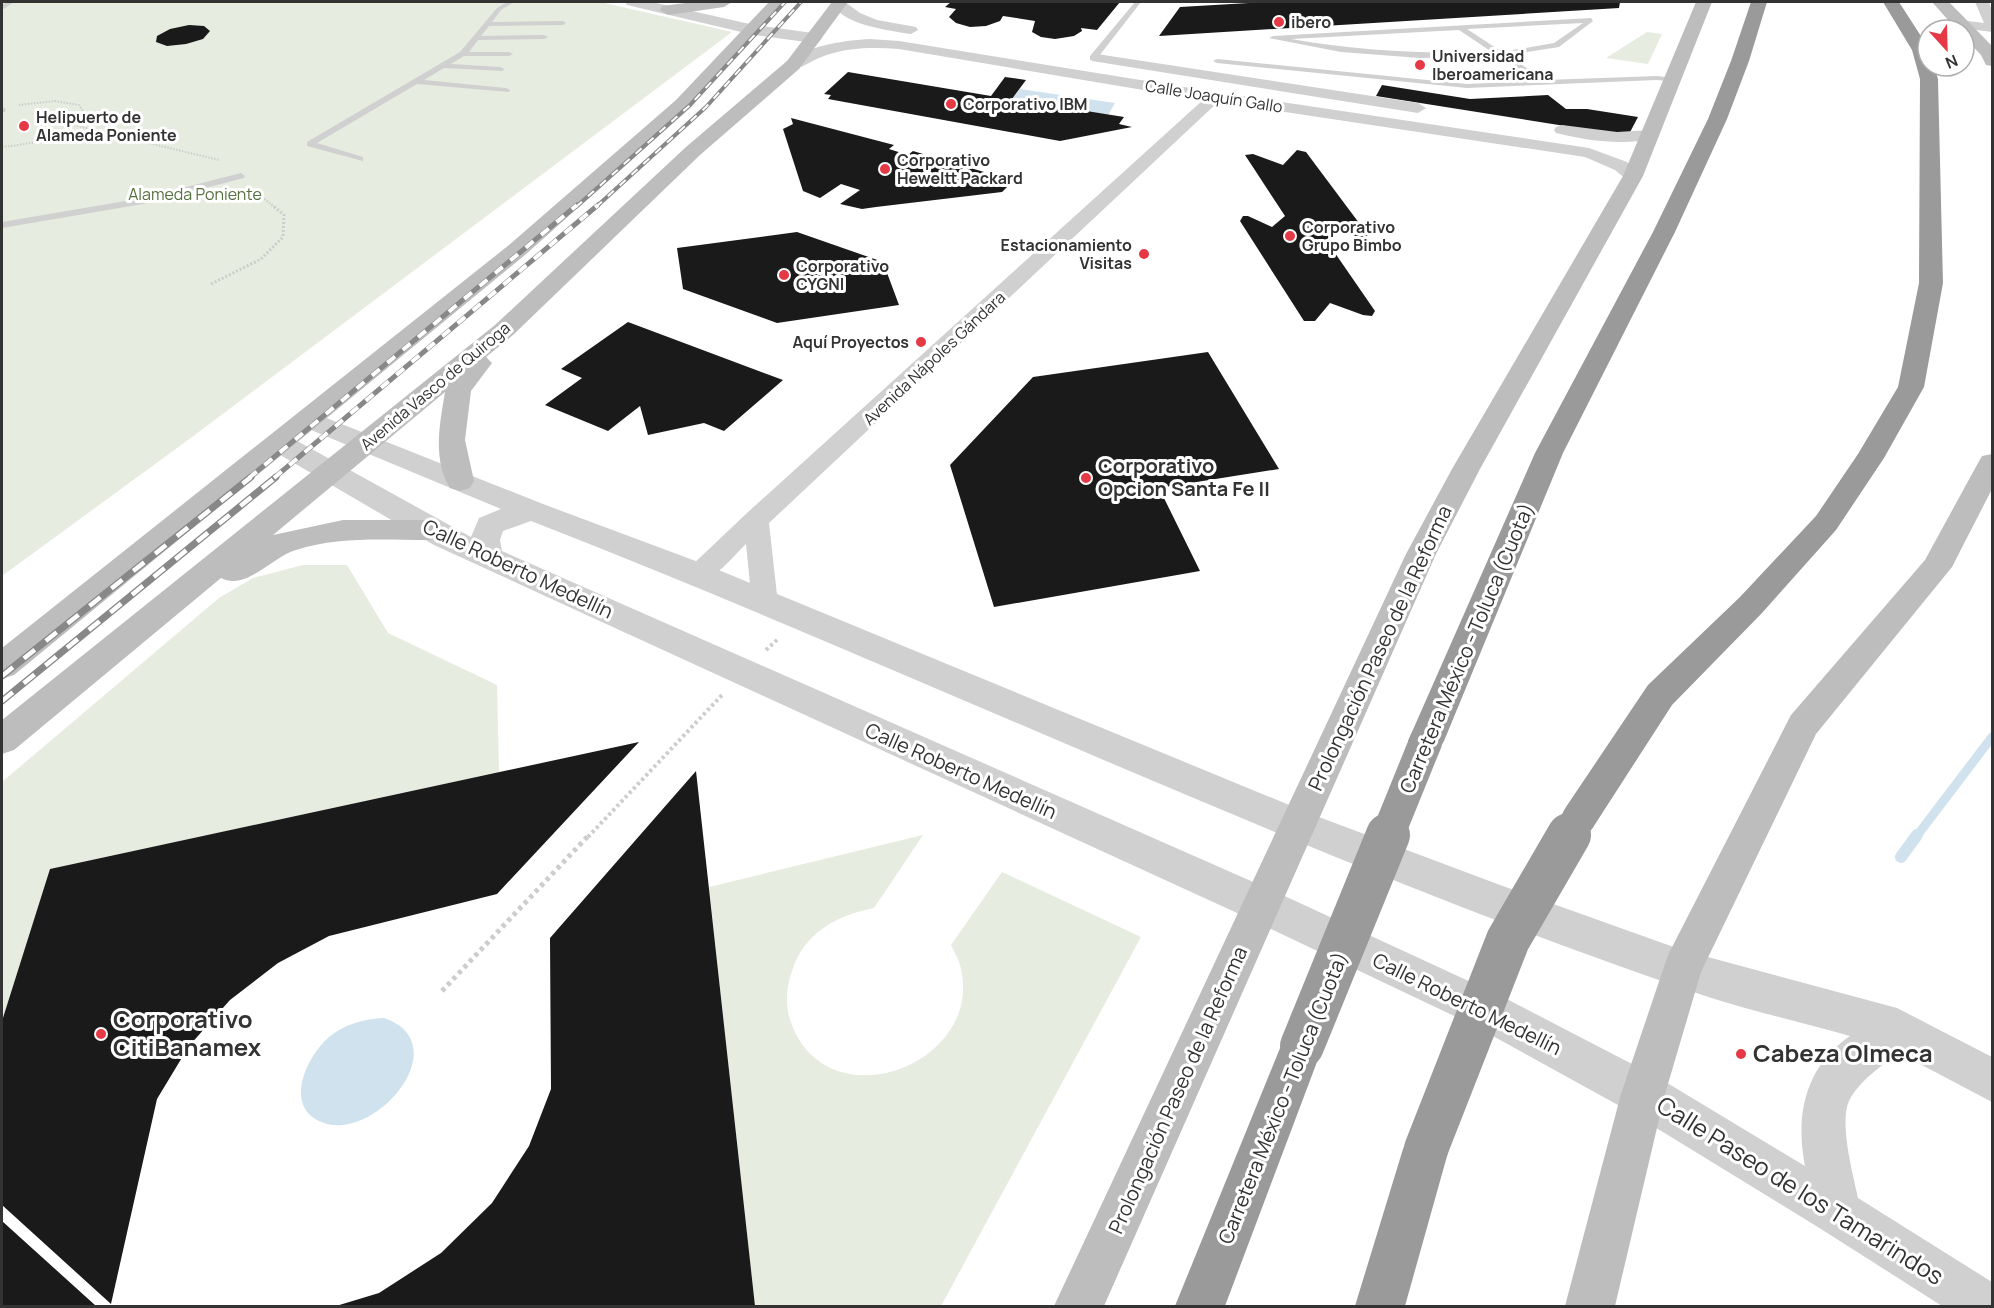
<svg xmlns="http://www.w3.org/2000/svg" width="1994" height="1308" font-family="Manrope,sans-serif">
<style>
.green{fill:#e6ecdf}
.water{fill:#cfe2ee}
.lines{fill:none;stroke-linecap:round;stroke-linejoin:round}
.stream-far1{stroke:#cfe2ee;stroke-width:9}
.stream{stroke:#cfe2ee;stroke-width:12}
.building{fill:#1a1a1a}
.path-far3{stroke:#cdcdcd;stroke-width:2;stroke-dasharray:1.5 1.5;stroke-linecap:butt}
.path-far2{stroke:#cdcdcd;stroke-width:3;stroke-dasharray:2 2;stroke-linecap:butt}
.path-far1{stroke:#cdcdcd;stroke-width:4;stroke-dasharray:3 3;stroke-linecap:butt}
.path{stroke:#cdcdcd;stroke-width:5;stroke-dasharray:4 4;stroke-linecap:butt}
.service{fill:#d0d0d0;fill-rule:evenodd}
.minor{fill:#d0d0d0;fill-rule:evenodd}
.tertiary{fill:#d0d0d0;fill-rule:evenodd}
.secondary{fill:#bdbdbd;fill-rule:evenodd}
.motorway{fill:#9a9a9a;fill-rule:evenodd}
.rail-far2-casing{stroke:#888;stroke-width:4}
.rail-far1-casing{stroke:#888;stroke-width:5}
.rail-casing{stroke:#888;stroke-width:7}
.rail-far2{stroke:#fff;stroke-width:2;stroke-dasharray:8;stroke-linecap:butt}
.rail-far1{stroke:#fff;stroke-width:4;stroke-dasharray:10;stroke-linecap:butt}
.rail{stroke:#fff;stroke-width:4.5;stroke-dasharray:14;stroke-linecap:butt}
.motorway-bridge-far1{stroke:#9a9a9a;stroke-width:33}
.motorway-bridge{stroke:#9a9a9a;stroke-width:44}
.poi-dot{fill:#e63946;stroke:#fff;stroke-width:2}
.labels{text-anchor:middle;stroke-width:6;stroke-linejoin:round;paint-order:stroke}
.far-poi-label{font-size:16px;font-weight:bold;fill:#333;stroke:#fff;text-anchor:start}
.far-street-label{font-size:16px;fill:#333;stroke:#fff}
.far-park-label{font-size:16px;fill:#56703f;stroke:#fff}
.poi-label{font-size:20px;font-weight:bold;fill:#333;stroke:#fff;text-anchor:start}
.street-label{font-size:20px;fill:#333;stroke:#fff}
.near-poi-label{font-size:24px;font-weight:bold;fill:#333;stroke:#fff;text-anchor:start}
.near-street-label{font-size:24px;fill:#333;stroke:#fff}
</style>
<rect width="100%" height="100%" fill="#fff"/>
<path class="green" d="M2,2h598l132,30 -540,405 -190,139z
M1647,32l15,2 -14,30 -42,-6z
M303,565h44l41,68 109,52 2,87 -448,97 -49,152v-239l217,-184 34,-20z
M923,835l-49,73c-37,7 -70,25 -82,63 -7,19 -7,38 1,57 41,95 194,33 167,-63 -2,-7 -6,-14 -9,-20l51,-73 139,65 -200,369h-186l-46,-419z"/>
<path class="water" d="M1020,89l95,14 -7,12 -96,-16z
M384,1018c74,25 -7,123 -60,105 -42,-14 -18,-66 5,-86 16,-13 35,-18 55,-19z"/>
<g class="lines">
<path class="stream-far1" d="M1916,837l76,-100"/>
<path class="stream" d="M1901,857l16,-22"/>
</g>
<path class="building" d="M951,2h169l-23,28 -16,-2 1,3 -8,5 -19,3 -14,-2 -9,-5 3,-11 -32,-5 -3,5 -14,5 -16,1 -14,-4 -7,-6 7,-8 -11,-2z
M1266,2h354l-1,6 -460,28 21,-29z
M189,25l15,1 6,5 -7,8 -17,5 -19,2 -11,-4 1,-6 13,-7z
M848,72l143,24 14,-19 21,3 -14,19 112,18 -5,7 13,3 -72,14 -232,-42 3,-4 -7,-1z
M1382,85l88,14 78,-4 18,14h21l51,8 -10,19 -252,-40z
M791,118l103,27 -5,4 19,6 5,-4 108,32 -12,2 -7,7 -126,15 -14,2 -22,-5 20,-14 -19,-6 -21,14 -17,-7 -20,-62 10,-5z
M1297,150l9,2 62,83 -2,3 -3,1 -26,-9 -11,10 49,71 -3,5 -9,-1 -33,-12 -15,18h-11l-64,-100 3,-5h5l24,11 13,-11 -40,-61 8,-1 30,11z
M797,232l86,30 16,43 -122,18 -94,-34 -6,-41z
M628,322l155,58 -59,51 -20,-8 -56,12 -8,-29 -32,25 -63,-26 37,-27 -21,-9z
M1208,352l71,117 -120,19 41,83 -206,36 -44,-142 83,-88z
M639,742l-142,152 -168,42 -51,27 -48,37 -41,46 -32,53 -46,205 -109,-99v-184l48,-152z
M696,771l59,535h-419l43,-13 62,-40 51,-50 37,-57 22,-57 -1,-151z
M2,1221l94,85h-94z"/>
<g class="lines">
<path class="path-far3" d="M74,125l145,35
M2,147c28,-3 68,-8 81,-36l-4,-6 -24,-4 -36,4
M253,189l21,18"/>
<path class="path-far2" d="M211,284l50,-25 22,-22 1,-22 -12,-10"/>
<path class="path-far1" d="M766,650l12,-11
M588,837l135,-143"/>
<path class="path" d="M442,991l147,-156"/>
<path class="service" d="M7,2h7l-12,8v-5z
M507,2h7l-13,8 -9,12 71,-1 3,2 -3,2 -74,1 -8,10 63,-1 4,2 -4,2 -66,1 -9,12h40l4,2 -4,2h-45l-13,8 49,3 4,2 -1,2 -59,-3 -20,12 82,8 4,2 -1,2 -92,-8 -100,59 46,14v4l-56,-15v-4l153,-90 37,-44z
M1135,2h6l-45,58h-6v-4z
M1591,18l2,3 -34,26 -52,8 38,25 112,-4 19,2v4l-19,-2 -190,8 -250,-25 -4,-2 4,-2 250,25 69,-3 -37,-25 -79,2 -79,-6 -72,-14 4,-2zM1583,23l-29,20 -52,9 -35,-23zM1459,30l33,22c-71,2 -131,-1 -201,-13z
M2,107l4,2 -1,3h-3z
M241,173l4,3 -1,2 -101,26 -141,24v-6l141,-24z"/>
<path class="minor" d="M833,2h12l15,11 17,7 39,7 2,3 -7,4c-20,-3 -74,-10 -78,-32z
M1975,2h14l3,9v21l-31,-4 -7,-4 7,-4 23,3z
M870,39l29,2 316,51 374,56 38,14 15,14 -3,4h-12l-12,-10 -30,-13 -367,-55 -449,421 9,81 -4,7 -9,3 -9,-3 -4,-7 -6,-60c-15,14 -35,43 -57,36l-4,-6 4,-6 58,-55 456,-413 -304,-51c-28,-2 -54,-2 -80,9 -10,4 -20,13 -31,10l-2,-3c16,-19 60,-25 84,-26z
M1097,54l321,49 8,5 -8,5 -326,-52 -2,-3z
M1562,125l55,7 33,-2 8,5 -2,3c-32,8 -68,3 -100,-5l-2,-3 2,-3z"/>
<path class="tertiary" d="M625,2h27l102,23 59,8 6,1 3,4 -3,4 -6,1 -59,-8 -127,-30z
M309,411l234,93 166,62 602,248 189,71 182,65 215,58 95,49v45l-93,-49c-18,13 -40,28 -50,48 -10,22 4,73 9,97l134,84v24h-50l-121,-77 -194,-119 -156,-86 -223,-106 -814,-373 -164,-96 -4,-6 4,-6 10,-3 10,3 181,100 8,-19 22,-9 -202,-84 -4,-6 4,-6zM531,521c385,150 757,331 1148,466 55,20 114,33 171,49 -45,31 -55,79 -45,130l-146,-88 -158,-82 -225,-104 -774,-341 -2,-11 3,-9z"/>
<path class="secondary" d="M693,2h39l-8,5 -56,8 -8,-5 2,-4z
M769,2h17l-96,106 -165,147 -511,420 -12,4v-31l507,-403 167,-145z
M832,2h16l-49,67 -99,86 -187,180 -27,22 6,6 -21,28 -6,49 9,41 -4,7 -10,3 -10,-3c-18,-29 -10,-65 -5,-96l-172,143 70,-15h86l11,3 4,7 -4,7 -11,3c-44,0 -91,-4 -133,10 -24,7 -50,41 -75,28l-207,172 -12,4v-34l493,-395 191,-178 101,-86z
M1696,2h16l-69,174 -163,293 -44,85 -332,752h-50l352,-752 46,-85 171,-293z
M1932,2h17l43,44v20l-6,-1 -5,-10 -17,-18v-7h-7z
M1992,454v35l-40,78 -136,167 -115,238 -36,122 -50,212h-50l56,-212 47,-139 123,-240 134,-155 53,-97 4,-7z"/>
<path class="motorway" d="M1751,2h16l-18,59 -22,58 -52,113 -112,221 -119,288 -6,10 -12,4 -12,-4 -6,-10 127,-288 118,-221 55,-113 23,-58z
M1883,2h16l29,45v19h6l4,13 5,204 -19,104 -40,71 -48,72 -74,83 -90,92 -80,124 -13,5 -13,-5 -6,-11 6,-11 82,-122 92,-88 76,-81 42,-62 40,-67 21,-104 1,-204 -8,-29z
M1302,1025l15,6 6,15 -98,260h-50l112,-275z
M1426,1126l16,7 7,16 -44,157h-50l48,-157 7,-16z"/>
<defs>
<path id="rail-far2" d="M576,207l114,-102 95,-103
M596,207l110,-100 95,-105"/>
<path id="rail-far1" d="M249,478l328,-273
M274,478l324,-273"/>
<path id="rail" d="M2,676l249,-199
M2,701l274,-224"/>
</defs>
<use href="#rail-far2" class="rail-far2-casing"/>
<use href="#rail-far1" class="rail-far1-casing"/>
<use href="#rail" class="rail-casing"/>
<use href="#rail-far2" class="rail-far2"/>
<use href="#rail-far1" class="rail-far1"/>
<use href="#rail" class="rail"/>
<path class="motorway-bridge-far1" d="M1387,837l39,-96
M1568,837l11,-19"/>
<path class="motorway-bridge" d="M1302,1046l86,-211
M1426,1149l82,-209 61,-105"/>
</g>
<g class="poi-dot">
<circle cx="1279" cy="22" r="6"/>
<circle cx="1420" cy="65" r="6"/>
<circle cx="951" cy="104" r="6"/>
<circle cx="24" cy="126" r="6"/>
<circle cx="885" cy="169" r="6"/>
<circle cx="1290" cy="236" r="6"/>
<circle cx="1144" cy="254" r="6"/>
<circle cx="784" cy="275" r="6"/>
<circle cx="921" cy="342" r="6"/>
<circle cx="1086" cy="478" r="6"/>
<circle cx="101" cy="1034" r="6"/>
<circle cx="1741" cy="1054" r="6"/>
</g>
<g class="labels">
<g class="far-poi-label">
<text x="1291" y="28">ibero</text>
<text x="1432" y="62">Universidad<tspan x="1432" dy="18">Iberoamericana</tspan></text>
<text x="963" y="110">Corporativo IBM</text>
<text x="36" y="123">Helipuerto de<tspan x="36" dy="18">Alameda Poniente</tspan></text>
<text x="897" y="166">Corporativo<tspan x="897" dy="18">Heweltt Packard</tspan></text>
<text x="1302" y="233">Corporativo<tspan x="1302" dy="18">Grupo Bimbo</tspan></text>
<text x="1132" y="251" text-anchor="end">Estacionamiento<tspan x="1132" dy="18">Visitas</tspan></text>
<text x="796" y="272">Corporativo<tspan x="796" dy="18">CYGNI</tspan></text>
<text x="909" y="348" text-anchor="end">Aquí Proyectos</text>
</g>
<g class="far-street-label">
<text transform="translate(1214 96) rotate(9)" y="6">Calle Joaquín Gallo</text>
<text transform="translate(934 358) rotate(-43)" y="6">Avenida Nápoles Gándara</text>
<text transform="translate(435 386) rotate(-40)" y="6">Avenida Vasco de Quiroga</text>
</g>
<g class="far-park-label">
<text x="195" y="200">Alameda Poniente</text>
</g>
<g class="poi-label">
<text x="1098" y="473">Corporativo<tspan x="1098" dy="23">Opcion Santa Fe II</tspan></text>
</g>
<g class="street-label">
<text transform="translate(518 569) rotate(25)" y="7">Calle Roberto Medellín</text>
<text transform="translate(1380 648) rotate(-65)" y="7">Prolongación Paseo de la Reforma</text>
<text transform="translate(1467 648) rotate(-67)" y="7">Carretera México - Toluca (Cuota)</text>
<text transform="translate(961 771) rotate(24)" y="7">Calle Roberto Medellín</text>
<text transform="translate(1467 1004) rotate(26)" y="7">Calle Roberto Medellín</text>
<text transform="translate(1178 1090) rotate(-66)" y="7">Prolongación Paseo de la Reforma</text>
<text transform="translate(1283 1098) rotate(-68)" y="7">Carretera México - Toluca (Cuota)</text>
</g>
<g class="near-poi-label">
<text x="113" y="1028">Corporativo<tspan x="113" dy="28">CitiBanamex</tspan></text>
<text x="1753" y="1062">Cabeza Olmeca</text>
</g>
<g class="near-street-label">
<text transform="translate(1800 1191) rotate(32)" y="8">Calle Paseo de los Tamarindos</text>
</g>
</g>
<rect width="1994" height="1308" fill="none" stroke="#333333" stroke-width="6"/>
<g transform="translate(1946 48) rotate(158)"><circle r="28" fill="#ffffff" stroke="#adadad" stroke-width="1.5"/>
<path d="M0-4.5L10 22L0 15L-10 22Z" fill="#e63946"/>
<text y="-9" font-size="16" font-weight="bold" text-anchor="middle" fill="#333333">N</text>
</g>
</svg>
